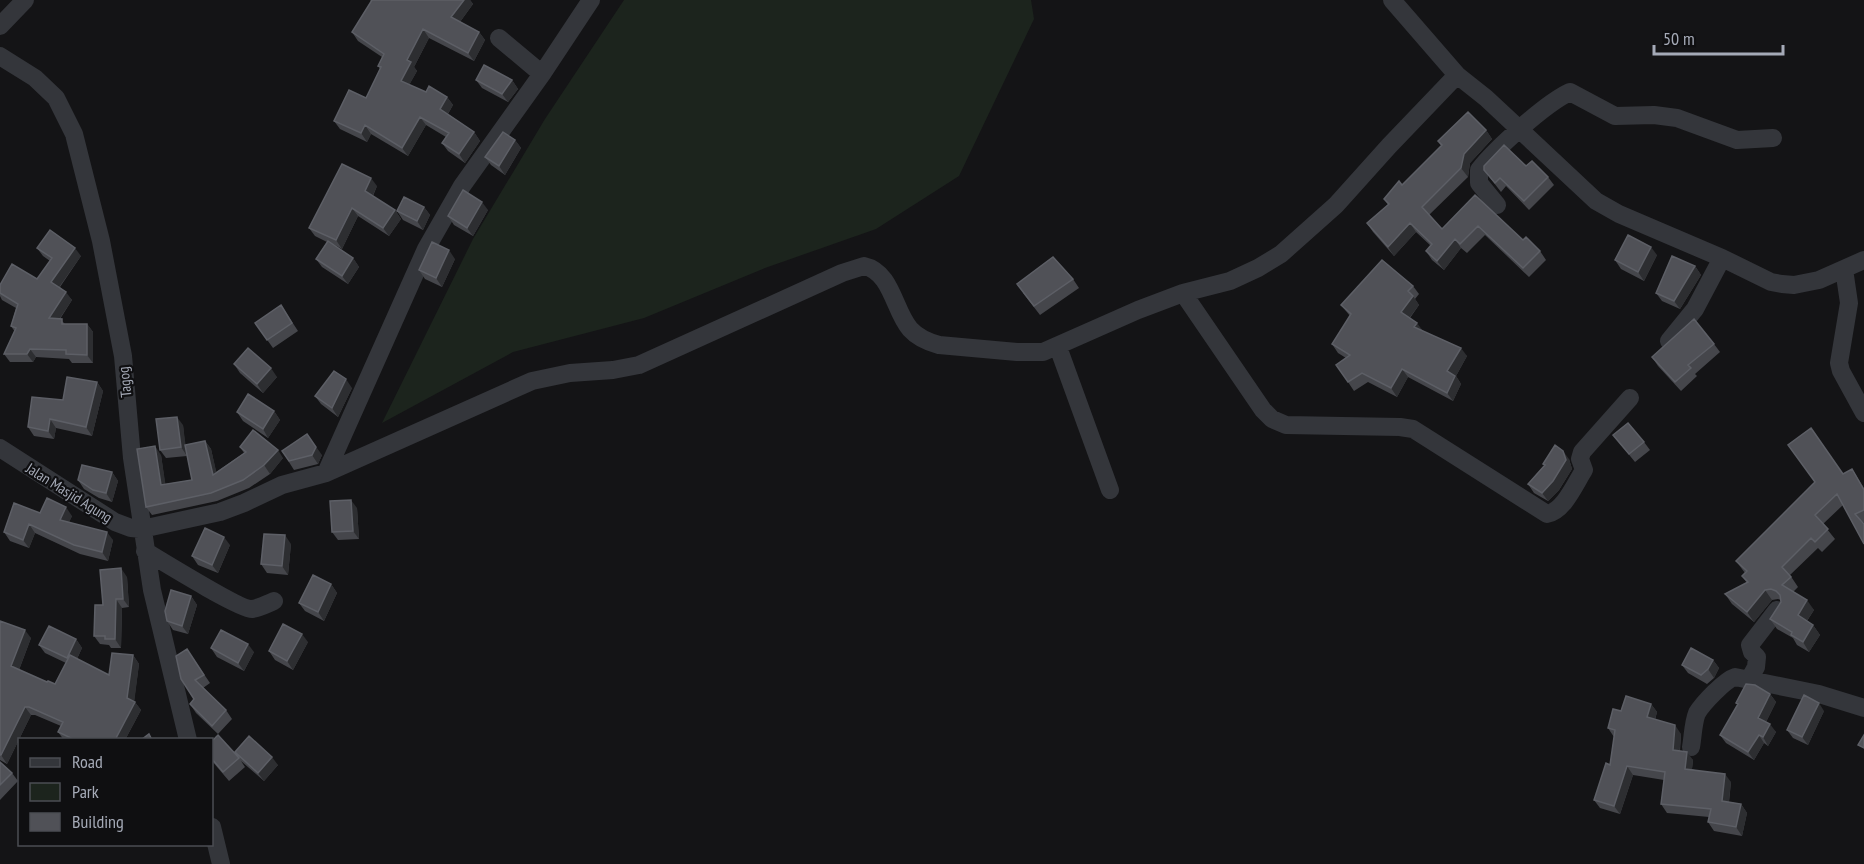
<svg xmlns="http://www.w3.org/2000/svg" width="1864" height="864" font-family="'PT Sans Narrow',sans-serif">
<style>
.green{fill:#1c241d}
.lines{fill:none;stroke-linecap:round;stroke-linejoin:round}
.minor{stroke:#34363b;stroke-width:18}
.wall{fill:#45464b}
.shaded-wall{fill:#2d2e31}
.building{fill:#505157;stroke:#5d5f66;stroke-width:1.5}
.labels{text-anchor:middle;stroke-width:4.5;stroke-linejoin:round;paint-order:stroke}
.street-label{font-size:15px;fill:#a5aab7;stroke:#0f0f11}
</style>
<rect width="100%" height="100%" fill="#141416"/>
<path class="green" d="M624,0h407l3,19 -75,157 -83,53 -111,39 -121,50 -131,34 -131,71 91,-184 72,-120z"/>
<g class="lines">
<path class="minor" d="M1392,0l65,75
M0,26l25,-26
M499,38l43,36
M0,56l35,22 21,20 18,36 27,107 22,115 9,102 20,132 36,150
M1497,205l-18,-22v-13c16,-21 67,-67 91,-78l45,24 39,-1 23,3 60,22 36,-2
M1844,269l5,34 -10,60 2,8 23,42
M1183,293l80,117 9,9 14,6 114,2 13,2 134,85c17,-3 28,-30 37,-44l-4,-11 2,-7 48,-54
M1669,341l26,-32 27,-51
M1058,347l52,143
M0,448l115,74 16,6 11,1 78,-17 24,-9 38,-18 44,-12 206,-92 38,-8 43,-3 26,-5 203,-92 22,-7c28,6 30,45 46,63 8,9 18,13 29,16l78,7h26l95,-42 45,-17 47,-12 28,-13 23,-14 55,-49 53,-59 68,-71 29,23 110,103 23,13 103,44 49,24 11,2 12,1 25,-5 45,-20
M326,473l100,-224 36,-63 80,-112 49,-74
M145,551c15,9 96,59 107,58 7,-1 15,-5 22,-8
M1749,680l7,-13 1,-10 -5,-5 -2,-7 27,-35
M1691,747c2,-11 2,-24 6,-34 6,-10 28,-33 38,-36l84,17 45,14
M212,827l9,37"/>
</g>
<path class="wall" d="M370,0h100l3,4 -13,18 19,10 6,8 -11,21 -45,-23 -15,29 3,4 -8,14 17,7 21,5 6,8 -5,9 26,18 6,9 -15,22 -17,-12 -6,-8 4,-6 -20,-12 -18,31 -37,-22 -4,8 -27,-13 -6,-8 32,-23 14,-29 -2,-3 4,-9 -24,-16 -6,-9 20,-30z
M476,80h36l6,9 -10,13 -26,-14z
M1486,130l6,9 -22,24 -2,14 -39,38 13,14 33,-34 48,45 17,11 6,9 -17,17 -44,-42 -18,18 -6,-5 -17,22 -12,-10 -6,-9 5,-5 -15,-14 -22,24 -21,-24 -6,-9 21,-18 -4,-6 18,-14 39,-39 -3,-5z
M515,140l6,8 -16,27 -14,-10 -6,-8z
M1526,166l22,11 6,8 -25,25 -23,-24 -5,6 -17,-22z
M377,186l-4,10 22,14 6,9 -12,17 -31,-20 -16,33 -9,-5 20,14 6,9 -11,17 -26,-17 -6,-8 11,-17 -12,-6 -6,-8z
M424,207l6,8 -7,15 -20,-10 -6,-9z
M488,210l-15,26 -19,-11 -6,-9z
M37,248l44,8 -21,31 12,13 -12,19 5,5h22l6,8v31h-21l-3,-4 -33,-2 -3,5h-23l-6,-8 11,-22 -4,-6 5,-18 -14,-8 -2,-4v-11l37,-6 13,-18 -7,-5z
M1657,255l-13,26 -23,-12 -6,-9z
M455,259l-13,28 -17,-8 -6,-9z
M1695,266l6,9 -21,34 -18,-8 -6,-8z
M1073,279l6,9 -39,27 -17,-22z
M1413,286l6,8 -4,5 4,6 -9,13 13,13 44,25 -11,20 5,8 -8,17 -45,-24 -11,20 -29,-15 -14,9 -6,-9 -2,-24 -8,-5 -6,-9 18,-28 -9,-11z
M281,305l17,26 -25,17 -18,-25z
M1714,344l6,8 -25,22 2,2 -16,15 -23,-25 -6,-9z
M234,364l43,13 -14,16 -23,-20z
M97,382l6,9 -11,45 -36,-8 -2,11 -20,-3 -6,-9 35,-27z
M352,388l-14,29 -17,-13 -6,-8z
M274,411l6,9 -12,18 -25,-17 -6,-9z
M183,425l2,20 20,-4 6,8 5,23 28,-19 -4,-6 43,11 -13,16 -21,14 -32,13 -65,14 -6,-8 15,-52 4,29 27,-4 -5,-24 -21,2 -6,-8z
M1613,435l31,7 6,8 -15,12z
M282,451l40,4 -4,9 -24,6z
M1569,459l3,10 -13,21 -11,11 -14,-8 -6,-9 16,-18 -1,-2z
M1852,469l12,19v35l-21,-18 -20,19 12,15 -13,13 -4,-4 -28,27 8,12 -5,5 21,18 -7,11 6,4 7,10 -11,17 -12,-7 -4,-7 -16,-9 -7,-10 11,-17v-2l-3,-1 -6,1 -18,22 -22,-18 -7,-10 22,-11 -5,-7 3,-3 -9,-12 107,-87z
M112,472l6,9 -6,21 -13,-4 -15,-9 -6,-9z
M357,508l2,31 -21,1 -6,-8z
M40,513l32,3 -3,6 44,18 -5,21 -28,-7 -45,-21 -6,15 -19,-7 -6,-9z
M291,544l-3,31 -21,-2 -6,-9z
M230,545l-12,28 -20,-8 -6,-9z
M127,577l2,30 -7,1 -1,40h-10l-2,-3 -9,-1 -6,-8 9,-31z
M331,584l6,9 -13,28 -19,-10 -6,-8z
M191,596l6,9 -9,29 -15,-4 -6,-9z
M0,621l31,17 -12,32 28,12 8,2 11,-21 -21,-10 -6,-8 37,-6 6,9 -5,11 32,16 24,-20 6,9 -5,37 7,9 -16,30h-61l-6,-8 3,-6 -26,-11h-4l-24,49 -7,-4z
M308,642l-15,28 -18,-10 -6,-9z
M211,648l43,4 -10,19 -27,-14z
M187,649l23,34 -7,5 23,22 6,9 -14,15 -22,-21 -6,-9 4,-5z
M1713,660l6,8 -5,10 -7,6 -19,-11 -6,-8z
M1770,694l6,8 -10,20 10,10 -8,14 -4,-3 -10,17 -28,-17 -6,-8 18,-30 -2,-2z
M1651,704l6,8 -2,8 26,14 -1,17 13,9 -1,9 39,13 -2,20 12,2 6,9 -5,23 -28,-5 -6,-9 1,-5 -42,-4 -6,-9 3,-24 -31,-5 -13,39 -20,-6 -6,-8 16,-35 4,-28 -6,-9 13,-17z
M1824,711l-16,34 -15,-7 -6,-8z
M212,741l27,17 6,9 -16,14 -17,-20z
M235,752l43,13 -14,16 -23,-20z
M0,762l12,11 6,8 -18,19z"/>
<path class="shaded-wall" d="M464,0h6l3,4 -16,22 -6,-9z
M423,29l6,9 -15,29 3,4 -10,18 -6,-8 6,-21z
M479,32l6,8 -11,21 -6,-8z
M512,80l6,9 -10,13 -6,-8z
M447,97l6,8 -7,12 -6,-8z
M420,117l6,8 -18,31 -6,-8z
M365,125l6,9 -4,8 -6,-9z
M1486,130l6,9 -22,24 -2,14 -7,-9 3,-14z
M474,132l6,9 -15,22 -6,-9z
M515,140l6,8 -16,27 -6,-9z
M371,178l6,8 -6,13 -6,-8z
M482,202l6,8 -15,26 -6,-8z
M424,207l6,8 -7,15 -6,-9z
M352,208l6,8 -16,33 -6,-9z
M395,210l6,9 -12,17 -6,-8z
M1410,223l6,9 -22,24 -6,-9z
M1455,239l6,9 -17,22 -7,-9z
M1651,247l6,8 -13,26 -6,-9z
M75,248l6,8 -24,34 -6,-8z
M449,250l6,9 -13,28 -6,-9z
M353,258l6,9 -11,17 -6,-8z
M1695,266l6,9 -21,34 -6,-8z
M66,292l6,8 -18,27 -5,-9z
M1413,296l6,9 -12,16 -6,-9z
M1417,323l6,8 -9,-4z
M87,324l6,8v31l-6,-8z
M1461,348l6,8 -11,20 5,8 -8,17 -6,-8v-22z
M30,349l6,8 -3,5 -6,-8z
M271,368l6,9 -14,16 -6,-9z
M1402,369l6,8 -11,20 -6,-9z
M346,379l6,9 -14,29 -6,-9z
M97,382l6,9 -11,45 -6,-9z
M274,411l6,9 -12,18 -5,-9z
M177,417l6,8 4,31 -6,-9z
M50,419l6,9 -2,11 -6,-8z
M307,434l15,21 -4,9 -6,-9z
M205,441l6,8 8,34 -6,-8z
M155,446l6,9 6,39 -6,-9z
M278,450l5,8 -13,16 -6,-9z
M1563,451l6,8 3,10 -13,21 -11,11 -6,-8z
M1852,469l12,19v2z
M112,472l6,9 -6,21 -6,-9z
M351,500l6,8 2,31 -6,-8z
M66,507l6,9 -6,13 -6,-9z
M29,524l6,9 -6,15 -6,-8z
M107,532l6,8 -5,21 -6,-9z
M285,535l6,9 -3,31 -6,-9z
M224,537l6,8 -12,28 -6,-8z
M121,568l6,9 2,30 -6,-8z
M331,584l6,9 -13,28 -6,-9z
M1765,590l7,10 -18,22 -7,-10z
M191,596l6,9 -9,29 -6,-8z
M116,599l6,9 -1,40 -6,-9z
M1807,600l7,10 -10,15 -6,-10z
M1813,625l7,10 -11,17 -6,-10z
M25,630l6,8 -14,37 -6,-9z
M302,634l6,8 -15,28 -6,-9z
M76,639l6,9 -9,19 -6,-9z
M248,644l6,8 -10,19 -6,-8z
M133,655l6,9 -5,40 1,-2 6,8 -16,30h-10l12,-42z
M1713,660l6,8 -5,10 -6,-9z
M1770,694l6,8 -12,24 -6,-8z
M1819,703l5,8 -16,34 -6,-8z
M1651,704l6,8 -4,14 -6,-9z
M25,707l6,8 -24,49 -6,-9z
M1770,724l6,8 -8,14 -5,-9z
M1675,725l6,9 -2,24 -6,-8z
M1759,735l5,8 -10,17 -6,-8z
M1687,752l6,8 -2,17 -6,-8z
M272,757l6,8 -14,16 -6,-8z
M1627,766l6,9 -13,39 -6,-8z
M1725,774l6,8 -3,27 -6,-8z
M1741,804l6,9 -5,23 -6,-9z"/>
<path class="building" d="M372,0h92l-13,17 28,15 -11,21 -45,-24 -16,31 4,2 -10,19 25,11 3,-6 18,11 -7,12 34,23 -15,22 -17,-11 7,-10 -29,-16 -18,31 -37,-23 -4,8 -27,-12 15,-31 17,8 15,-31 -3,-1 6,-12 -32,-22z
M484,65l28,15 -10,14 -26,-14z
M1468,112l18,18 -22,24 -3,14 -39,39 20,22 33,-34 48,45 3,-3 14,14 -17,17 -45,-42 -18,18 -5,-5 -18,22 -11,-10 6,-7 -22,-21 -22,24 -21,-24 22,-19 -5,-5 15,-18 3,4 40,-40 -4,-4z
M503,132l12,8 -16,26 -14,-9z
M1504,145l22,21 6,-5 16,16 -24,24 -24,-23 -5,5 -11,-13v-4z
M342,164l29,14 -6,13 30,19 -12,18 -31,-20 -16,32 -27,-12z
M463,190l19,12 -15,26 -19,-12z
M404,197l20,10 -7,14 -20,-10z
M50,230l25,18 -24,34 15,10 -17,26 13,1v5h25v31l-21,-1v-4l-36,-1 -3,5h-23l12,-26 -5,-2 7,-22 -18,-11v-8l12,-21 25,15 15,-21 -15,-10z
M1628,235l23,12 -13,25 -23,-12z
M328,241l25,17 -11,18 -26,-17z
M432,242l17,8 -13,28 -17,-8z
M1672,256l23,10 -21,35 -18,-8z
M1053,257l20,22 -39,27 -17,-22z
M1382,260l31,26 -5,5 5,5 -12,16 16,11 -3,4 47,21 -14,23 8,5 -8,17 -45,-24 -11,19 -29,-15 -14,9 -12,-17 14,-10 -18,-11 19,-30 -10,-9z
M281,305l11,18 -25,17 -12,-17z
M1694,319l20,25 -26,21 3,3 -16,14 -23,-25z
M248,348l23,20 -14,16 -23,-20z
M334,371l12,8 -14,29 -17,-12z
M67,377l30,5 -11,45 -36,-8 -2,12 -20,-4 4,-30 31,3z
M248,394l26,17 -11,18 -26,-17z
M177,417l4,30 -21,3 -4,-31z
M1628,423l16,19 -15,12 -16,-19z
M1811,428l32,46 9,-5 12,21v20l-9,4 9,10v20l-27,-50 -22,21 13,14 -13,13 -4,-4 -29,29 9,10 -9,8 25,15 -9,15 15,10 -10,17 -12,-7 1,-3 -22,-13 11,-17 -1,-7 -4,-4 -5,-2 -6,1 -18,22 -22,-18 23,-12 -6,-6 5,-5 -11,-10 79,-79 -27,-37z
M253,430l25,20 -14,15 -21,15 -32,13 -65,14 -9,-58 18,-3 6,39 31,-5 -7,-35 20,-4 8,34 33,-23 -6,-5z
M307,434l9,13 -4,8 -23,6 -7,-10z
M1555,445l8,6 3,9 -13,21 -11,12 -14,-9 17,-19 -2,-1z
M82,465l30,7 -6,21 -13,-3 -15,-10z
M47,498l19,9 -6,13 47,12 -5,20 -28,-7 -45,-21 -6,16 -19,-8 10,-29 26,10z
M351,500l2,31 -21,1 -2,-31z
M205,528l19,9 -12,28 -20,-9z
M264,534l21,1 -3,31 -21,-2z
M121,568l2,31h-7l-1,40h-10v-3h-11l1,-31h8l-3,-35z
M313,575l18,9 -13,28 -19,-9z
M171,590l20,6 -9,30 -15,-5 -2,-10z
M0,621l25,9 -14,36 36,16 1,-1 7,3 15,-29 39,20 3,-22 21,2 -6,43 8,4 -20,38h-40l-17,-8 5,-10 -34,-15h-4l-24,48h-1z
M283,624l19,10 -15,27 -18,-10z
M49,626l27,13 -9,19 -28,-13z
M221,630l27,14 -10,19 -27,-15z
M1691,648l22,12 -5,9 -7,6 -19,-10z
M187,649l17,26 -9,5 31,30 -14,16 -22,-22 4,-5 -13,-20 -5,-23z
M1746,684l9,1 15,9 -12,24 12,6 -7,13 -4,-2 -11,17 -28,-17 18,-31 -2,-1z
M1804,695l15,8 -17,34 -15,-7z
M1626,696l25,8 -4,13 28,8 -2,25 14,2 -2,17 40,5 -3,27 19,3 -5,23 -28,-5 3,-13 -50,-5 4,-32 -38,-6 -13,40 -20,-6 12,-37 4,2 5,-35 -7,-2 5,-19 8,2z
M149,734l3,6h-11z
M218,735l21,23 -16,14 -11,-13v-18z
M1864,735v13l-6,-3z
M249,736l23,21 -14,16 -23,-21z
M0,762l12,11 -12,12z"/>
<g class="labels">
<g class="street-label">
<text transform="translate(125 382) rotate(-96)" y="5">Tagog</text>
<text transform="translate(69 493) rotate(32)" y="5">Jalan Masjid Agung</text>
</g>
</g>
<rect x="18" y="738" width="195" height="108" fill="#0f0f11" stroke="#4b4d53" stroke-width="1.5"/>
<rect x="30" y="758" width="30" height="9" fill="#34363b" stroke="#4b4d53" stroke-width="1.5"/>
<text x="72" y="768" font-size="18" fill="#a5aab7">Road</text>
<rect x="30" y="783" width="30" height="18" fill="#1c241d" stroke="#4b4d53" stroke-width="1.5"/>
<text x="72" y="798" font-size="18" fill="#a5aab7">Park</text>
<rect x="30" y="813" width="30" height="18" fill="#505157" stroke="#4b4d53" stroke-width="1.5"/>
<text x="72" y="828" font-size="18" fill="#a5aab7">Building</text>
<path d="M1654 45v9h129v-9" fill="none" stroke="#a5aab7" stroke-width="3"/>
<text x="1663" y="45" font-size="18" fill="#a5aab7" stroke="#0f0f11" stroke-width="4.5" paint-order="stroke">50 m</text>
</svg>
